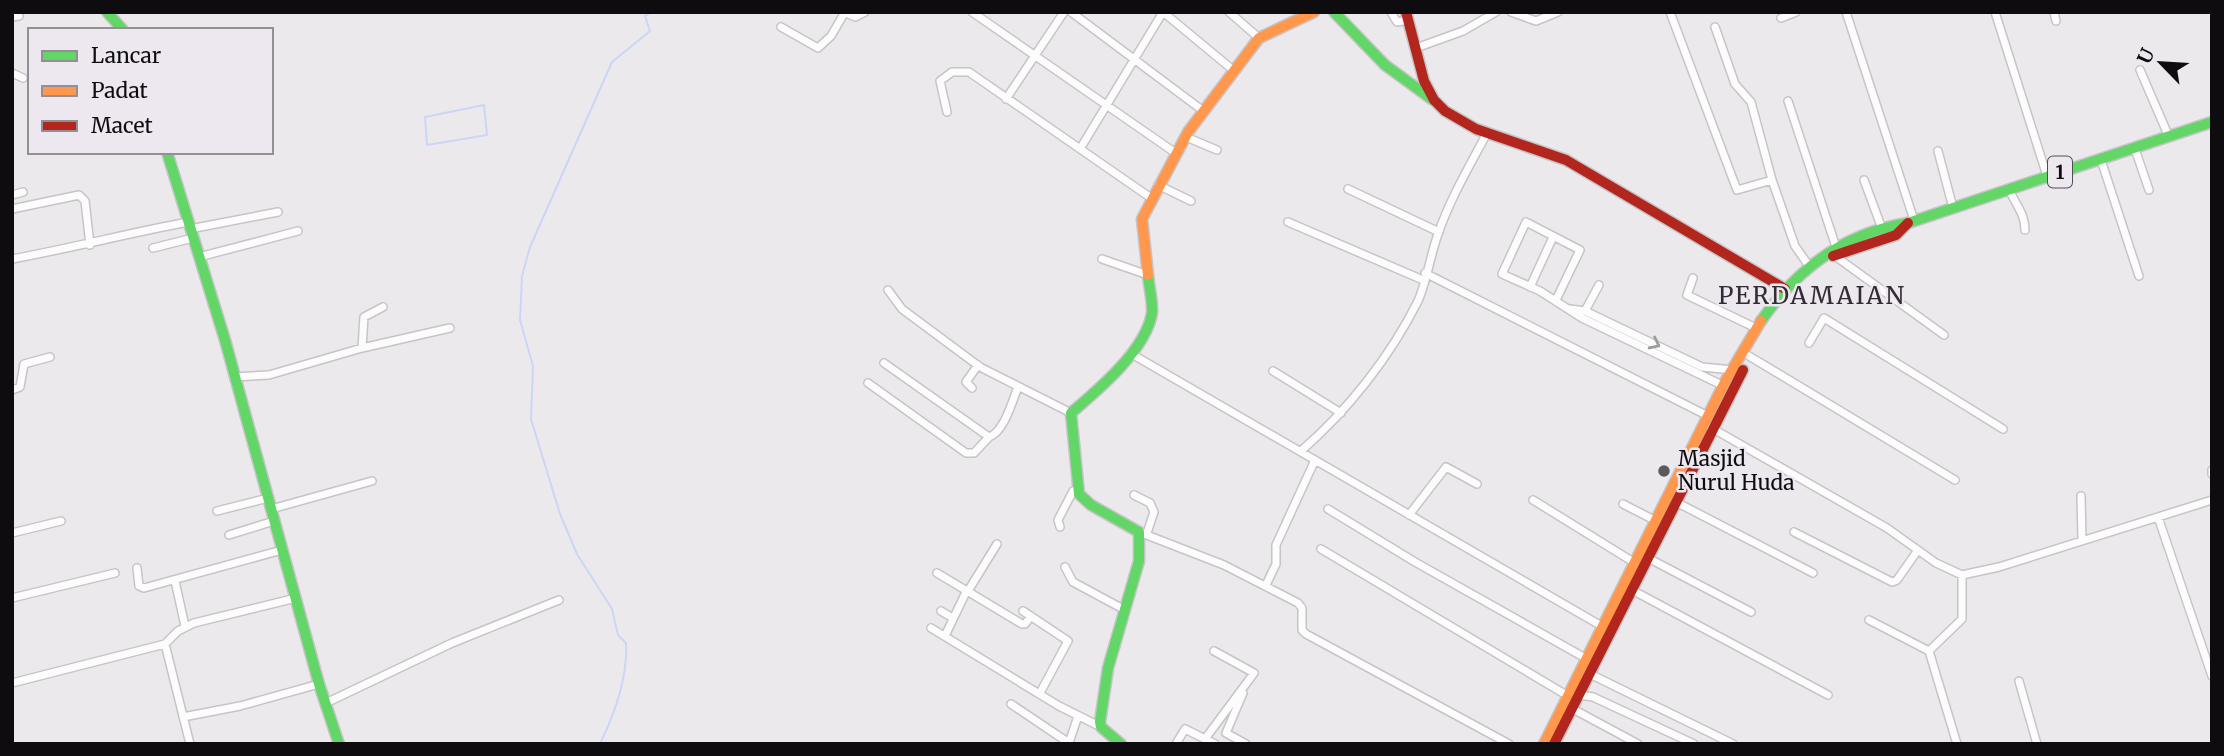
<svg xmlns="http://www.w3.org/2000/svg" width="2224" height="756" font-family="Merriweather,serif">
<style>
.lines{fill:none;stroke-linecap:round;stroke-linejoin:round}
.stream{stroke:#cbd6f5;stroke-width:2}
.street-casing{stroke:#c7c4c7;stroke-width:10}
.fast-casing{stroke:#c7c4c7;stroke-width:13}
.slow-casing{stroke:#c7c4c7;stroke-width:13}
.jam-casing{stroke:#c7c4c7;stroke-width:13}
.street{stroke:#fcfcfc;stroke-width:7}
.fast{stroke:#63d668;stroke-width:10}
.slow{stroke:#ff974d;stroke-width:10}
.jam{stroke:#b3261e;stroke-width:10}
.oneway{stroke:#9d9c9d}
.poi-dot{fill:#5c595d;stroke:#ede7ef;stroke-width:2.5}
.labels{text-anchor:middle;stroke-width:5;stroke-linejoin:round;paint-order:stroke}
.shield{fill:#ede7ef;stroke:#514e52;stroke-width:2}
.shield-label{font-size:19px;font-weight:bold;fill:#0e0c0f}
.poi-label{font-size:21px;fill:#0e0c0f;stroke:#ede7ef;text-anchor:start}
.quarter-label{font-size:24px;letter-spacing:2px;fill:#322d33;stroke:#ede7ef}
</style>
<rect width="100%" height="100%" fill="#ece9ed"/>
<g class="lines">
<path class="stream" d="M484,105l3,30 -60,10 -2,-28z
M600,744c15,-31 28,-67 26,-101l-8,-8 -6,-26 -35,-55 -17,-40 -29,-95 2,-53 -13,-46 2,-44 8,-29 82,-185 38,-31 -5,-15 6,-4"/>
<defs>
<path id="street" d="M972,12l205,142
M1071,12l131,98
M1163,12l70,58
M1229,12l30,26
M1391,12l6,10 11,-2
M1511,12l25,9 22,-9
M1670,12l67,178 35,-10 23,66 14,20
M1846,12l68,208
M1995,12l52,164
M2054,12l2,9
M846,13l9,4 10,-5
M12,17l7,-1
M1781,18l15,-6
M781,27l37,21 13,-12 14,-24
M1715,27l20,57 16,18 21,78
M1416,48l47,-17 33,-19
M2140,70l29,67
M12,73l11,5
M1006,99l58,-87
M1788,101l48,146
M947,112l-7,-31 12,-9h17l182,126
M1186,137l31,13
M1080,149l83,-137
M2135,149l14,41
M1938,151l15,57
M2101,160l38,116
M1864,180l17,46
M1158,185l33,16
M1348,189l91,43
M2009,189c6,15 16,24 16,41
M12,195l11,-3
M12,209l67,-14 6,6 5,44
M1288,222l135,58
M190,229l88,-17
M153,248l40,-10
M1835,256l109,79
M199,257l99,-26
M12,259c60,-11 117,-26 176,-37
M1102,259l46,16
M1425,273l283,143
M1693,278l-6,17 69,33
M1530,287l23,-50
M888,290l14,19 78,58 91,46
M1556,300l24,-50 -54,-28 -24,52 38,17 42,27 142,68
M1570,309l15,2 117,56 31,3
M1585,311l14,-26
M1809,343l15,-25 179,111
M362,348l2,-31 19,-10
M1130,353l475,275
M1749,356l206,124
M884,363l105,74c15,-5 23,-35 29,-50
M1273,371l68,42
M234,377l35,-2 93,-27 88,-20
M868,383l98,70h8l15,-16
M972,388l-6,-6 12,-17
M12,390l8,-3 4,-23 26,-7
M1710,427l177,101 49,35 26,12 37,-8 213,-67
M1301,451c47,-41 89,-94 117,-150 8,-17 13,-48 20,-67 12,-35 31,-67 49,-101
M2212,470v4
M1134,495l16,8 4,9 -7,21
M2081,496l1,44
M1533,500l102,63
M1676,502l137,71
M1623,504l33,17
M271,509l101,-28
M1328,509l87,53 172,97
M217,511l51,-13
M1409,515l37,-48 31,17
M2158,517l54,159
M1060,527l-2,-7 15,-29 4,-1
M1139,532l85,33 74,38 4,5v22l4,4 203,110
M1794,532l98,50 5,-2 21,-30
M12,533l49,-12
M229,535l45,-14
M1321,549l247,147
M1648,558l103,54
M1065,567l8,15 52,28
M137,568l2,18 5,2 138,-38
M937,573l85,51h3l6,-8
M175,581l10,45
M1266,585l10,-21v-19l39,-85
M1632,590l196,105
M968,591l29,-47
M12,598l103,-25
M941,611l10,6
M1023,611l45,30 -28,52
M1869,620l60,31
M931,628l128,78 42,21
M945,636l22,-46
M165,644l25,100
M1590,674l143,70
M2019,681l18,63
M12,683l153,-39 13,-13 16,-8 102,-25
M1243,693l-17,40 20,11
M1579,695l14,2 101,47
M326,703l126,-60 107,-43
M1011,704l55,37 4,-1 8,-24
M1573,709l65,35
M183,717l57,-11 79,-22
M1205,739l49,-66 -40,-22
M1176,744l9,-15 30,15
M1957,744l-28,-93 33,-32v-44"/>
<path id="fast" d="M107,12l16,18
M1334,12l51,53 48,35
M167,152l58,188 94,344 20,60
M1761,321c36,-52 83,-88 147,-98l304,-101
M1121,744l-20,-17 -1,-5 8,-54 31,-107v-29l-48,-27 -12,-11 -8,-81c27,-23 75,-63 81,-100 1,-11 -3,-26 -4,-38"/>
<path id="slow" d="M1148,275l-6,-56 46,-87 71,-94 55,-26
M1544,744l182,-364 35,-59"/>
<path id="jam" d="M1406,12l18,69 10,19 11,11 31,18 90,31 219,129
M1833,256l63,-21 12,-12
M1554,744l189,-374"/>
</defs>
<use href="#street" class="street-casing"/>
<use href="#fast" class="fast-casing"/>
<use href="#slow" class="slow-casing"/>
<use href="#jam" class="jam-casing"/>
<use href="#street" class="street"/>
<use href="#fast" class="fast"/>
<use href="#slow" class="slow"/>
<use href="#jam" class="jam"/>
</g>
<defs><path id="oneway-chevron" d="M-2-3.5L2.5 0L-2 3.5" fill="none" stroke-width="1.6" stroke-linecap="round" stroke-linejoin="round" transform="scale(1.75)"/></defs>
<use class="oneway" href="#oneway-chevron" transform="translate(1655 344) rotate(26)"/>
<circle class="poi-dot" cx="1664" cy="471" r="7"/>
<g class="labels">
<rect class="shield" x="2048" y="156.5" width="24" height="31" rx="5"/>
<g class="shield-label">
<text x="2060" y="179">1</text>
</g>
<g class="poi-label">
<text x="1678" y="466">Masjid<tspan x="1678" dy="24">Nurul Huda</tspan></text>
</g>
<g class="quarter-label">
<text x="1812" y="304">PERDAMAIAN</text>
</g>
</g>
<rect width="2224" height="756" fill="none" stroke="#0e0c0f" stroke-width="28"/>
<rect x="28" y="28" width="245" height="126" fill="#ede7ef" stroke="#948f95" stroke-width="2"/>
<rect x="42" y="51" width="35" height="10" fill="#63d668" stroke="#948f95" stroke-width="2"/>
<text x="91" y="63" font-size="21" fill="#0e0c0f">Lancar</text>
<rect x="42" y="86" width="35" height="10" fill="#ff974d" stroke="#948f95" stroke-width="2"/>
<text x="91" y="98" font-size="21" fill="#0e0c0f">Padat</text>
<rect x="42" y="121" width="35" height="10" fill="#b3261e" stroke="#948f95" stroke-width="2"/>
<text x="91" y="133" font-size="21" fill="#0e0c0f">Macet</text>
<g transform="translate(2161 63) rotate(295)" stroke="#ede7ef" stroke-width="5" paint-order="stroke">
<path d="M0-5L12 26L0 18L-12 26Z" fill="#0e0c0f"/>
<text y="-10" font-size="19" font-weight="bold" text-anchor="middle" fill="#0e0c0f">U</text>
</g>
</svg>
